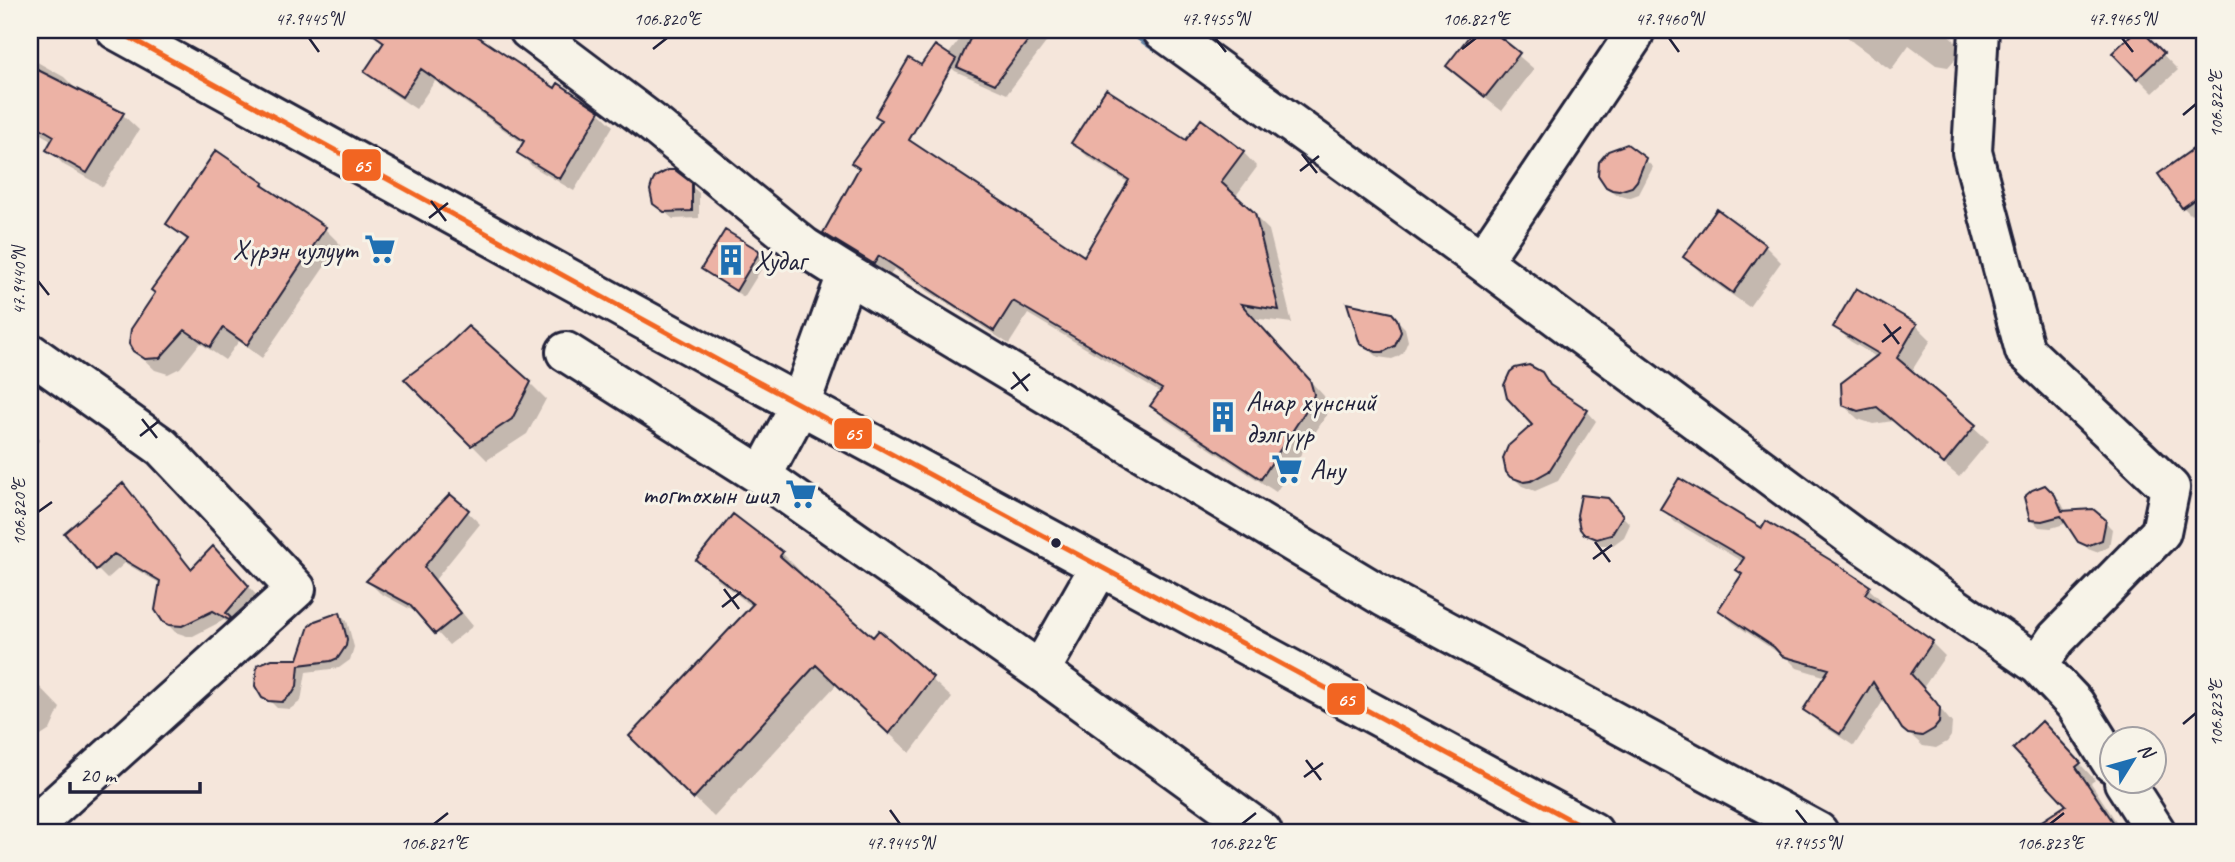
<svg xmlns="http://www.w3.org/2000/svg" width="2235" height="862" font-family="Caveat,sans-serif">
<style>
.shadow{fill:#0003}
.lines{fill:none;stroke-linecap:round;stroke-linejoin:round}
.stream{stroke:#5f80a2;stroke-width:12}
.building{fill:#ecb2a5;stroke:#22223b;stroke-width:2}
.street-casing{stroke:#22223b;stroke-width:44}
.secondary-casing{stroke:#22223b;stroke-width:44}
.street{stroke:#f7f3e8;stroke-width:38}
.secondary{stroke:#f7f3e8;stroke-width:38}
.bus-1-casing{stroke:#f7f3e8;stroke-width:10}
.bus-1{stroke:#f26522;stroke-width:5}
.ticks{fill:none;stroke:#22223b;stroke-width:2.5}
.bus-dot{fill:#22223b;stroke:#f7f3e8;stroke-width:2.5}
.labels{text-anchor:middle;stroke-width:6;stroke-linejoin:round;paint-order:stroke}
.poi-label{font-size:28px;fill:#22223b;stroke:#f7f3e8;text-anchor:start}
.line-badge{stroke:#f7f3e8;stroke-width:2.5}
.badge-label{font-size:19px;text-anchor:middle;font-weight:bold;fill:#fff}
.neatline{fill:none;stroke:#22223b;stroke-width:2.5}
.ticks-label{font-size:18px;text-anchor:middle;fill:#22223b}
</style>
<rect width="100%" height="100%" fill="#f5e6db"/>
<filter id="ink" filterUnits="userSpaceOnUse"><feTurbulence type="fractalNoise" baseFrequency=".0143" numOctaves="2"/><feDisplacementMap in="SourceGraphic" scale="14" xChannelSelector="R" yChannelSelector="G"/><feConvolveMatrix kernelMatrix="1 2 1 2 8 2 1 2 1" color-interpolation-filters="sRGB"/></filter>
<g filter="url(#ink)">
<path class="shadow" d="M394,30h40l13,8 17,-5 13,3 79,54 43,22 14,14 -39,65 -42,-25 -13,-13 5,-9 -89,-63 -19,28 -36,-24 -14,-13z
M967,30h70l11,10 -41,54 -52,-23 -11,-11z
M1476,30h12l46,39 -32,42 -39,-30 -15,-15z
M1840,30h104l13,13v14l-9,10 -12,-2 -27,-20 -18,25 -37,-27z
M2139,30l39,40 -25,23 -39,-40z
M30,58l34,19 16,16 43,22 16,15 -36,57 -39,-22 -16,-16 5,-8 -23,-13z
M1073,143h114l56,9 14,15 -22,30 34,33 23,93 -40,-5 72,78 3,13 -1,7 -50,76 -110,-72 -14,-14 9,-13 -133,-79 -19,30 -115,-75 -5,8 -50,-30 -14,-14 259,26 45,-76 -41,-26z
M2193,151l12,15v39l-14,10 -8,-8z
M217,152l108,77 15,15 -78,114 -23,-17 -14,19 -25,-17 -20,25 -12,6 -13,-4 -21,-20 54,-108 -20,-19z
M1645,160l8,7 -14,27 -11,4 -13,-4 -8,-8z
M690,185l9,8v25l-26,1 -14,-12z
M1717,212l48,34 16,16 -32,45 -48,-34 -16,-16z
M725,232l34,21 8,7 -23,37 -33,-21 -8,-7z
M1392,315l13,13 3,13 -5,12 -6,4 -5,2 -14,-2 -17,-14z
M1916,325l15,15 -20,32 78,69 -30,36 -66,-56 -20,3 -15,-5 -15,-14 35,-47 -28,-17 -14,-14z
M2203,338h2v23l-4,-4z
M1541,373l15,18 31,20 9,10 -38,60 -23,10 -13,-5 -15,-15 28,-46z
M407,379l123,4 16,16 -19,35 -40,26z
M30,420l10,20 -10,10z
M123,485l69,85 31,-12 35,39 -23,27 4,5 -15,-9 -31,16h-6l-12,-4 -15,-16 1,-32 -36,-21 -18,16 -10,-10z
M2045,487l17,17 4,8 38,9 8,8 -3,18 -13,5 -8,-3 -20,-26 -17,5 -12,-1 -8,-8z
M451,496l29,28 -45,56 38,46 -24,19 -28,-30 -41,-22 -12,-12z
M1607,500l23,24 -6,13 -11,8h-13l-19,-17z
M1662,509l101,21 105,58 14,13 -3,4 53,38 13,13 -22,32 29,35 -1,13 -4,6 -11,6 -13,-2 -20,-18 -18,-30 -31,48 -35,-23 -14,-13 22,-33 -30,-9 -8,-8 -56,-37 -13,-13 23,-35v-13l-68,-40z
M782,553l20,20 -2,2 74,64 6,-7 72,66 -42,55 -73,-69 -123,133 -83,-81 122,-129 -35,-27 -19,-20z
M340,614l7,7 7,26 -4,13 -11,8 -33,4 -5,29 -11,8 -13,-1 -13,-13 35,-34z
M30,677l30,31 -10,22 -20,13z
M2057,739l38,41 -4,3 32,49h-54l-13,-18 12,-9z"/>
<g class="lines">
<path class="stream" d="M1133,30l23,16"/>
</g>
<path class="building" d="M367,30h80l-3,4 3,2 17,-5 7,1 84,56 3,-5 42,28 -40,68 -43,-26 7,-12 -103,-72 -19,28 -38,-25 20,-30z
M974,30h62l-41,54 -38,-17z
M1474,30h17l29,23 -35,44 -39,-31z
M2136,30h5l23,23 -27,26 -25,-26z
M935,45l21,14 -47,81 175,116 45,-76 -58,-37 35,-54 80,51 15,-21 43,32 -23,31 34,31 24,97 -38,-6 69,76 4,14 -2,7 -51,78 -111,-73 12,-17 -149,-88 -19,30 -115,-75 -5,8 -51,-31 36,-65 -8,-5 31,-43 -7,-4 34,-58 12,7z
M30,66l94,47 -37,60 -41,-23 8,-14 -24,-14z
M1627,144l19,14 -9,23 -5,6 -13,4 -7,-1 -6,-3 -8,-12 1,-13 9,-11z
M2193,149l12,18v25l-23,16 -24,-34z
M216,150l48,33 -2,2 64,42 -79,118 -24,-17 -13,19 -25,-17 -25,28 -15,1 -12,-8 -4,-7 2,-15 24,-36 -4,-3 37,-51 -22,-15z
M668,170h7l17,13v28l-28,1 -11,-8 -3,-14 2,-7 3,-6z
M1717,209l49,36 -33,48 -50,-36z
M725,230l35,21 -24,40 -35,-22z
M1856,288l61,36 -20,34 79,67 -32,39 -67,-57 -19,4 -16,-6 -1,-22 38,-29 -46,-27z
M1347,303l45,10 5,6 4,13 -6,14 -12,6h-7l-16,-8z
M468,326l63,56 -19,37 -41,27 -67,-67 39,-29z
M1529,365l13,7 8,13 38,25 -39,61 -18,10 -7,1 -14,-5 -4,-5 -3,-14 5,-12 24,-21 -25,-27 -3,-13 6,-13 5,-4z
M1679,478l83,50 4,-7 71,43 33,22 -5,8 68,47 -22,33 25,28 4,6 -1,15 -5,6 -12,7 -14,-2 -6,-5 -29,-47 -33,52 -37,-24 26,-41 -47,-13 -8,-9 -56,-37 24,-36 -6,-4 8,-12 -84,-49z
M123,483l68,86 22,-23 36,40 -23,27 5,5 -2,2 -16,-9 -31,15 -13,-1 -6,-3 -8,-12 5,-29 -46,-27 -18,16 -32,-37z
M2045,485l10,10 7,16 31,-2 13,11 -4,20 -15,6 -9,-4 -17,-26 -19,5 -12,-1 -6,-23 8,-7z
M450,494l19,16 -45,57 37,46 -26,21 -26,-30 -43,-23z
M1581,495l27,3 15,17 -12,20 -14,4 -13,-5 -4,-5 -3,-14z
M733,514l50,38 -3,4 93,81 6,-7 54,47 -44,57 -73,-69 -123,134 -64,-63 124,-132 -57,-44z
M340,612l7,27 -1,7 -8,12 -7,3 -32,4 -2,21 -4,7 -11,9 -14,-1 -6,-3 -7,-12 2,-21 15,-6h26l11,-33 6,-5z
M2042,721l39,42 -5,4 44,65h-95l41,-27 -53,-56z"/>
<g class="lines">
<defs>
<path id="street" d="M529,30l122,92 153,125 43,27 -47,131 -38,71
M1162,30l320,231 372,277 184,127 37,39 37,59
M1979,30l-7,122 53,199 145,137 -9,44 -105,107 -18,26
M1482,261l150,-223 3,-8
M847,274l537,323 434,235
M566,352l196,124 278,195 222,161
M30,353l132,94 134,142 -266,240
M1040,671l60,-105
M2124,782l32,50"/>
<path id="secondary" d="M116,30l614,337 863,465"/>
</defs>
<use href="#street" class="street-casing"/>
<use href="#secondary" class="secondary-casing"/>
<use href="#street" class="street"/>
<use href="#secondary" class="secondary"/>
<defs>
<path id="bus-1" d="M116,30l614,337 863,465"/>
</defs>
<use href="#bus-1" class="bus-1-casing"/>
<use href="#bus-1" class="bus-1"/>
</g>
</g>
<path class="ticks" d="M309,38l10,14M1215,38l11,14M1669,38l10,14M2122,38l11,14M653,49l14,-11M1462,49l14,-11M2183,115l13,-11M1302,154l15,19M1300,171l19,-15M431,201l15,20M429,218l19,-15M38,281l11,14M1884,324l15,20M1882,342l19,-15M1013,372l15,19M1011,389l19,-15M142,419l15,19M140,436l19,-15M38,512l14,-10M1595,542l15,20M1593,559l19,-14M724,589l15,20M722,607l19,-15M2183,724l13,-11M1306,760l15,20M1304,777l19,-14M890,810l10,14M1796,810l11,14M434,824l14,-11M1242,824l14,-11M2050,824l14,-11"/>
<defs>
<symbol id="supermarket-bare" viewBox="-9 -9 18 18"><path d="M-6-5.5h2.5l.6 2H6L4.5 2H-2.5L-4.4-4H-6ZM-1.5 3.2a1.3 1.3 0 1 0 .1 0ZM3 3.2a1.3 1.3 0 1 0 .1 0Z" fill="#1f6fb2" stroke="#f7f3e8" stroke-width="2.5" paint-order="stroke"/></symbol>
<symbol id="building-bare" viewBox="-9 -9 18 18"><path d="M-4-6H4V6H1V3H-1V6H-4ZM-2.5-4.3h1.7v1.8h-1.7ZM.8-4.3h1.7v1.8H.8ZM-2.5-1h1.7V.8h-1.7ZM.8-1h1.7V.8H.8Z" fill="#1f6fb2" stroke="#f7f3e8" stroke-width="2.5" paint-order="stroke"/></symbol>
</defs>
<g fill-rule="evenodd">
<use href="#supermarket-bare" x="358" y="227" width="44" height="44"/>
<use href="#building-bare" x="709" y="238" width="44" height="44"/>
<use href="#building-bare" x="1201" y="395" width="44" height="44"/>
<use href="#supermarket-bare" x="1265" y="447" width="44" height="44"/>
<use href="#supermarket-bare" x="779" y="472" width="44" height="44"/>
</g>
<circle class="bus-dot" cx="1056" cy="543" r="6"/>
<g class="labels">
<g class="poi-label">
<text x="357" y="259" text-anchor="end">Хүрэн чулуут</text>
<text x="754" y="270">Худаг</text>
<text x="1246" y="411">Анар хүнсний<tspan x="1246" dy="32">дэлгүүр</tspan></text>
<text x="1310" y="479">Ану</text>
<text x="778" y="504" text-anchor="end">тогтохын шил</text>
</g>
</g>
<g class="line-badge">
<rect x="341" y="148" width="41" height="34" rx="7" fill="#f26522"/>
<rect x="833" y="417" width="40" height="33" rx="7" fill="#f26522"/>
<rect x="1326" y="682" width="40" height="34" rx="7" fill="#f26522"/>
</g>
<g class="badge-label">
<text x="362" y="172">65</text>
<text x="853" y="440">65</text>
<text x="1346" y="706">65</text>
</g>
<rect width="2235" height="862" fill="none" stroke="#f7f3e8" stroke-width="77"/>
<g transform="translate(2133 760) rotate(53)"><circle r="33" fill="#f7f3e8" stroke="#a29fa3" stroke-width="2"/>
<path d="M0-5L12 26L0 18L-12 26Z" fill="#1f6fb2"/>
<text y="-10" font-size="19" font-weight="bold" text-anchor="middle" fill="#22223b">N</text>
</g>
<path d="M70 782v10h130v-10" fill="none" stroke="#22223b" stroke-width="3.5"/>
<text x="80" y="782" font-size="21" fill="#22223b" stroke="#f7f3e8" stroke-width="5" paint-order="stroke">20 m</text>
<rect x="38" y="38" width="2158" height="786" class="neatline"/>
<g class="ticks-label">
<text x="309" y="25">47.9445°N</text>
<text x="667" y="25">106.820°E</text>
<text x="1215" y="25">47.9455°N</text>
<text x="1476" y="25">106.821°E</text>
<text x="1669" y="25">47.9460°N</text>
<text x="2122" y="25">47.9465°N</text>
<text transform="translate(2216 104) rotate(-90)" y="6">106.822°E</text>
<text transform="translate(19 281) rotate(-90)" y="6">47.9440°N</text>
<text transform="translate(19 512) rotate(-90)" y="6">106.820°E</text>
<text transform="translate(2216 713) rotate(-90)" y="6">106.823°E</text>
<text x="434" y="849">106.821°E</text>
<text x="900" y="849">47.9445°N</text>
<text x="1242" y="849">106.822°E</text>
<text x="1807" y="849">47.9455°N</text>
<text x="2050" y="849">106.823°E</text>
</g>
</svg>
